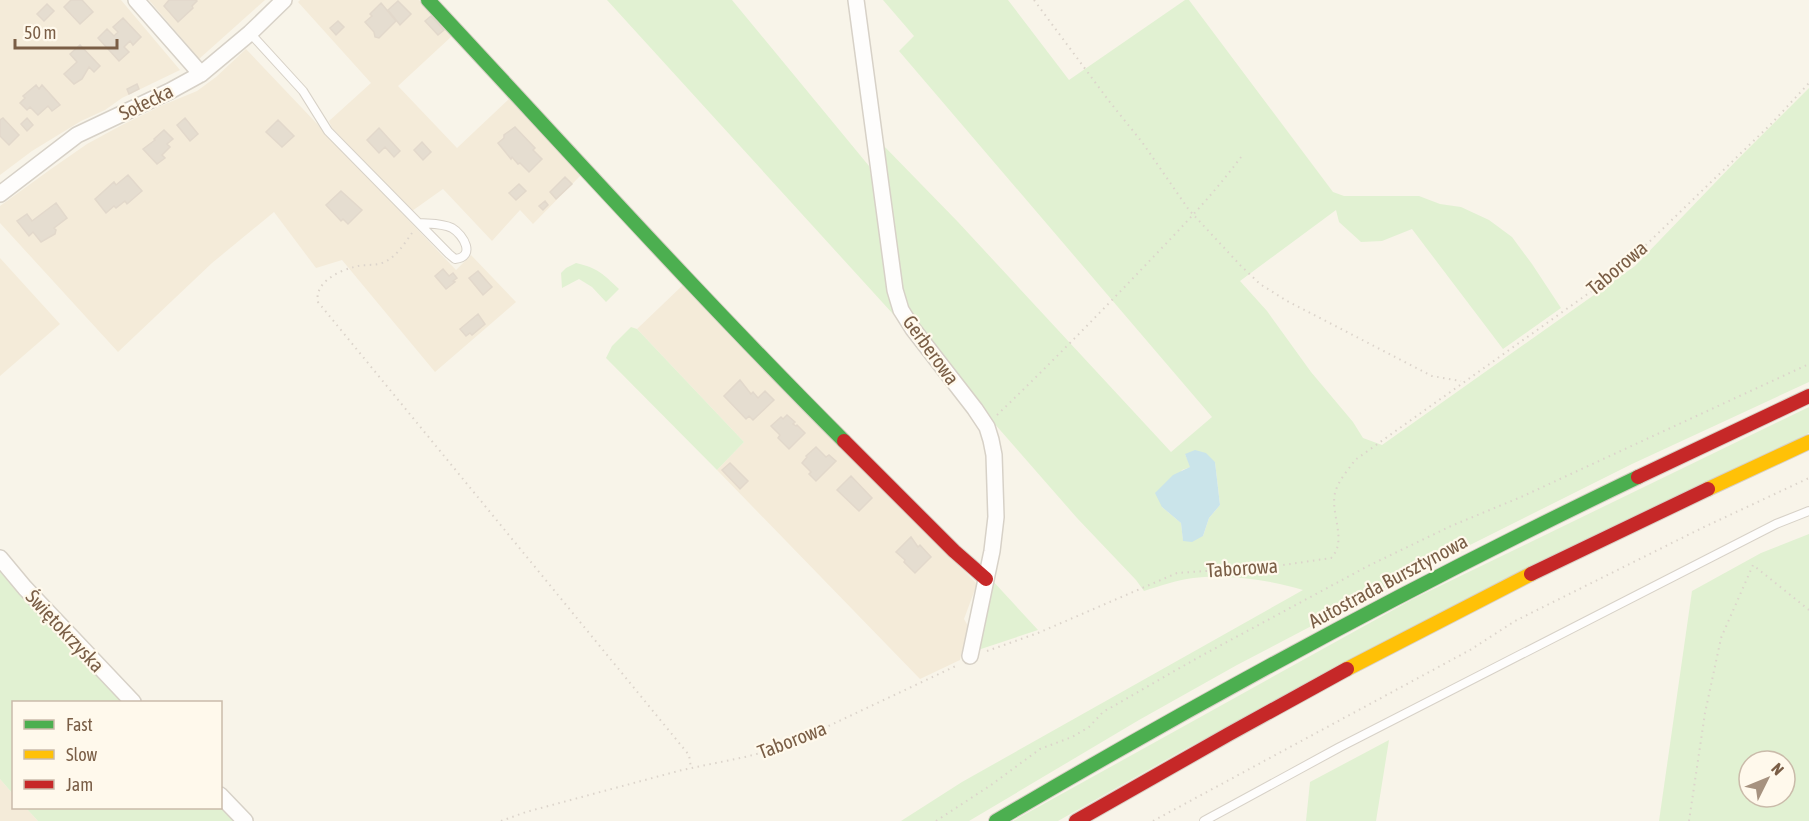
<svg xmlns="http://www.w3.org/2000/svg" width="1809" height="821" font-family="'Asap Condensed',sans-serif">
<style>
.residential{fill:#f4ebd9}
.green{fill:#e1f1d2;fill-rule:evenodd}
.water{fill:#cae4ea}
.building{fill:#e5ddd0;stroke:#e2d8cb;stroke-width:1.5}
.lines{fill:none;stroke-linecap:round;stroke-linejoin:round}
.lane-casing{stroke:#d7d1c7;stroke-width:10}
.street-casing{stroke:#d7d1c7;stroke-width:18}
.fast-casing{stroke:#d8d0c6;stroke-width:16}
.slow-casing{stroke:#d8d0c6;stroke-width:16}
.jam-casing{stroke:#d8d0c6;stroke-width:16}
.path{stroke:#dcd4cb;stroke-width:2;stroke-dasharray:1.5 4.5;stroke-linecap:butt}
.lane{stroke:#fefdfc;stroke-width:8}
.street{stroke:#fefdfc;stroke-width:15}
.fast{stroke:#4caf50;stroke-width:14}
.slow{stroke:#ffc107;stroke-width:14}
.jam{stroke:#c62828;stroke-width:14}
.labels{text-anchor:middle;stroke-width:4.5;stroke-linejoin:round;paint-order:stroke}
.street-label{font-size:20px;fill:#7a5e46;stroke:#fff9ec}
</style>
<rect width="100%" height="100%" fill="#f8f4e9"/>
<path class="residential" d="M0,0h121l59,70 -58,28 -17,12 -24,11 -49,30 -32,24z
M149,0h116l-66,59z
M300,0h119l33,36 -54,50 59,62 54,-51 70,78 -48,49 -13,-14 -28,31 -49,-52 -31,22 -80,-83 -3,-7 42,-38 -73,-81z
M246,49l210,221 15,-15 45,47 -81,70 -93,-112 -26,8 -42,-56 -62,51 -94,89 -118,-129v-17l51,-37 36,-25 35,-19 41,-20 34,-14 19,-14z
M0,258l60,66 -60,52z
M684,284l293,300 -13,35 4,7 -8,34 -40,19 -203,-209 27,-28 -107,-113z
M0,779l13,15 1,14h12l12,13h-38z"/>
<path class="green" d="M607,0h125l137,166 10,49 14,99z
M883,0h125l61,80 116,-80h4l144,192 11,4h75l21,8 21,3 28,13 23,17 20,27 29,44 -58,41 -91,-120 -30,12 -21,1 -22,-20 -3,-12 -96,71 27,30 44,61 42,50 10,16 19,7 253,-179 101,-105 73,-73v294l-177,82 -248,124 -147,77 -98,55 -170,101h-68l61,-39 341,-192c-32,-10 -75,-16 -110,-12 -17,2 -33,8 -49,13l-8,-11 -59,-62 -91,-104 -79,-105 -7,-20 -19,-146 77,79 213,230 41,-35 -313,-366 15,-15zM1185,454l30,8 5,43 -11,13 -6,18 -20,4 -2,-17 -19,-16 20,-37 9,-3z
M576,263c22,5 27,11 43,26l-13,13 -14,-15 -13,-8 -17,9 -1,-15 5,-5z
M631,327l6,2 107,113 -27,28 -111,-112 6,-12z
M1809,407v26l-622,315 -129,73h-45l400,-222z
M1809,534v287h-150l33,-230 69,-38zM1749,761h36v36h-36z
M0,570l24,29 99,103h-109l-1,92 -13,-15z
M991,579l47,51 -60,20z
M1389,740l-13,81h-70l4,-39z
M221,806l14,15h-197l-12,-13h194z"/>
<path class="water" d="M1195,450l11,3 9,9 5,43 -11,13 -6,18 -11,6 -9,-1 -2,-18 -19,-16 -7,-14 18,-18 17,-8 -5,-13z"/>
<path class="building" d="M71,0h11l11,12 -13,12 -16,-17z
M169,0h27l1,1 -5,5 1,2 -15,14 -14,-16z
M398,1l13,13 -11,11 -12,-15z
M381,3l15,18 -17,17 -4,-1 -1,-5 -9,-10 7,-6 -2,-2z
M47,4l7,7 -10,10 -7,-7z
M431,16l13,14 -6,5 -13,-14z
M123,18l18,19 -8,8 -3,-4 -6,6 5,5 -10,9 -21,-23 9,-9 7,7 4,-4 -5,-5z
M338,21l6,6 -8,8 -6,-7z
M80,45l20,21 -6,6 -5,-5 -7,12 -8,5 -10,-10 13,-12 -7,-8z
M137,84l2,5 -10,5 -2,-5z
M36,85l3,4 3,-4 18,20 -8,6 -4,-5 -10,9 -8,-8 -3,3 -7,-7 5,-5 -2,-2z
M3,118l16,17 -10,10 -9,-9v-16z
M27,118l6,7 -6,6 -6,-7z
M185,118l13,16 -8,7 -13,-16z
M278,120l16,16 -12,11 -16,-15z
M515,127l20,21 -2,2 9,9 -13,13 -9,-9 -2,1 -6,-7 -1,2 -13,-16 6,-5v-3z
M379,128l21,23 -6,6 -9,-10 -6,6 -12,-13z
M164,130l9,9 -6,5 3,3 -8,8 3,3 -8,6 -14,-15 12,-9 -1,-1z
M422,142l9,10 -8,8 -9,-10z
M128,175l14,16 -15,13 -2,-3 -9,7 -2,-2 -8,7 -11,-14 19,-17 2,3z
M565,177l7,7 -16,15 -6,-7z
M519,184l7,7 -10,9 -7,-7z
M341,191l21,19 -14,14 -5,-5 -2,2 -15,-16z
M545,201l3,4 -5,5 -4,-4z
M56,203l11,15 -13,10 2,2 -1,4 -14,8 -8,-10 -4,4 -12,-15 10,-7 5,7z
M443,269l6,7 4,-3 4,5 -4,3 2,1 -9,7 -11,-13z
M478,271l14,16 -9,8 -14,-17z
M478,314l7,10 -13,11 -2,-2 -4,3 -6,-7z
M740,380l11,14 2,-2 5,6 7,-7 9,9 -21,20 -4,-4 -3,3 -22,-23z
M787,415l8,7 -2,2 3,2 1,-1 8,8 -16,16 -11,-11 2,-3 -9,-9 10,-9 2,2z
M816,447l10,10 3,-2 7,6 -20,20 -7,-7 2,-2 -9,-9 5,-6 -1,-1z
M730,463l18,18 -8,8 -18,-19z
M851,476l21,22 -13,13 -22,-21z
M911,537l7,10 2,-2 11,12 -16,16 -11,-11 1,-2 -9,-8z"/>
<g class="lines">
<defs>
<path id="lane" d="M250,33l53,58 25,40 121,123 6,5c21,-2 9,-24 -3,-31 -10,-5 -22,-4 -33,-5
M1204,821l136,-74 436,-223 33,-13"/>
<path id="street" d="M136,0l65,74
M856,0l39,290 6,20 12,19 62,80 12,18 4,13 3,15 2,62 -4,34 -22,105
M0,194l77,-59 93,-44 31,-17 49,-41 34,-33
M0,558l25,30 108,114
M220,795l25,26"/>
<path id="fast" d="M428,0c138,148 273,298 416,441
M996,821c209,-123 423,-239 642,-344"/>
<path id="slow" d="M1708,489l101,-47
M1347,669l184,-95"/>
<path id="jam" d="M844,441l110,110 32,28
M1638,477l171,-81
M1531,574l177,-85
M1076,821l153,-87 118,-65"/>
</defs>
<use href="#lane" class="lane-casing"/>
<use href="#street" class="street-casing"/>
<use href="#fast" class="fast-casing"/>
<use href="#slow" class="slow-casing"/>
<use href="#jam" class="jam-casing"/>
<path class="path" d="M1034,0l75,101 33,41 47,68 52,56 19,18 27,17 145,75 29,5
M412,233c-8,11 -16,25 -30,30 -9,3 -19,1 -28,4 -16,4 -40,16 -36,35l371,453 2,13
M997,415c48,-46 95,-94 141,-142 36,-38 72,-74 103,-116
M987,651l51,-18 139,-60 100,-7 54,-8c17,-17 -1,-44 4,-65 3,-12 13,-23 20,-33l262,-187 154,-149 38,-41
M501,821l25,-9 156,-42 63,-13 39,-10 174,-82
M936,821l55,-36 49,-36 32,-12 17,-10 14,-15 96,-55 169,-91 83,-40 70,-29 288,-133
M1153,821l317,-171 45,-29 187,-93 107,-50
M1689,821l16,-108 16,-75 32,-73 56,45"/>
<use href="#lane" class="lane"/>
<use href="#street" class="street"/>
<use href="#fast" class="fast"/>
<use href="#slow" class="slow"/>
<use href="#jam" class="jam"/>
</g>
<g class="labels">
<g class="street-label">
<text transform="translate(146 102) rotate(-26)" y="7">Sołecka</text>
<text transform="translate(1617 268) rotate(-40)" y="7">Taborowa</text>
<text transform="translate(931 350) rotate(54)" y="7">Gerberowa</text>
<text transform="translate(1242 568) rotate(-4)" y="7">Taborowa</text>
<text transform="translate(1388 581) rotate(-28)" y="7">Autostrada Bursztynowa</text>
<text transform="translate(65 631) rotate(47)" y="7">Świętokrzyska</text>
<text transform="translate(792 740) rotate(-21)" y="7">Taborowa</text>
</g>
</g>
<rect x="12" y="701" width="210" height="108" fill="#fff9ec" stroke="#cabbaa" stroke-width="1.5"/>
<rect x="24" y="720" width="30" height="9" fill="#4caf50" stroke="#cabbaa" stroke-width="1.5"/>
<text x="66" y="731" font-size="18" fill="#7a5e46">Fast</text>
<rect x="24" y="750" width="30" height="9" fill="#ffc107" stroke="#cabbaa" stroke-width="1.5"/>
<text x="66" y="761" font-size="18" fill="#7a5e46">Slow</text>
<rect x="24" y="780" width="30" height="9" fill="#c62828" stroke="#cabbaa" stroke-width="1.5"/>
<text x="66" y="791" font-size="18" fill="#7a5e46">Jam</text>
<g transform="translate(1767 779) rotate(47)"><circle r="28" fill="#fff9ec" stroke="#cabbaa" stroke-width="1.5"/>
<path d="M0-4.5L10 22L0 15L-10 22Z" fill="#a6927f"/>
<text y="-9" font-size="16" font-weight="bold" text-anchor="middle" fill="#7a5e46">N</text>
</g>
<path d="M15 39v9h102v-9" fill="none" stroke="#7a5e46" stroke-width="3"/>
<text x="24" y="39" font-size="18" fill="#7a5e46" stroke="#fff9ec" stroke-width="4.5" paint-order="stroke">50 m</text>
</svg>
